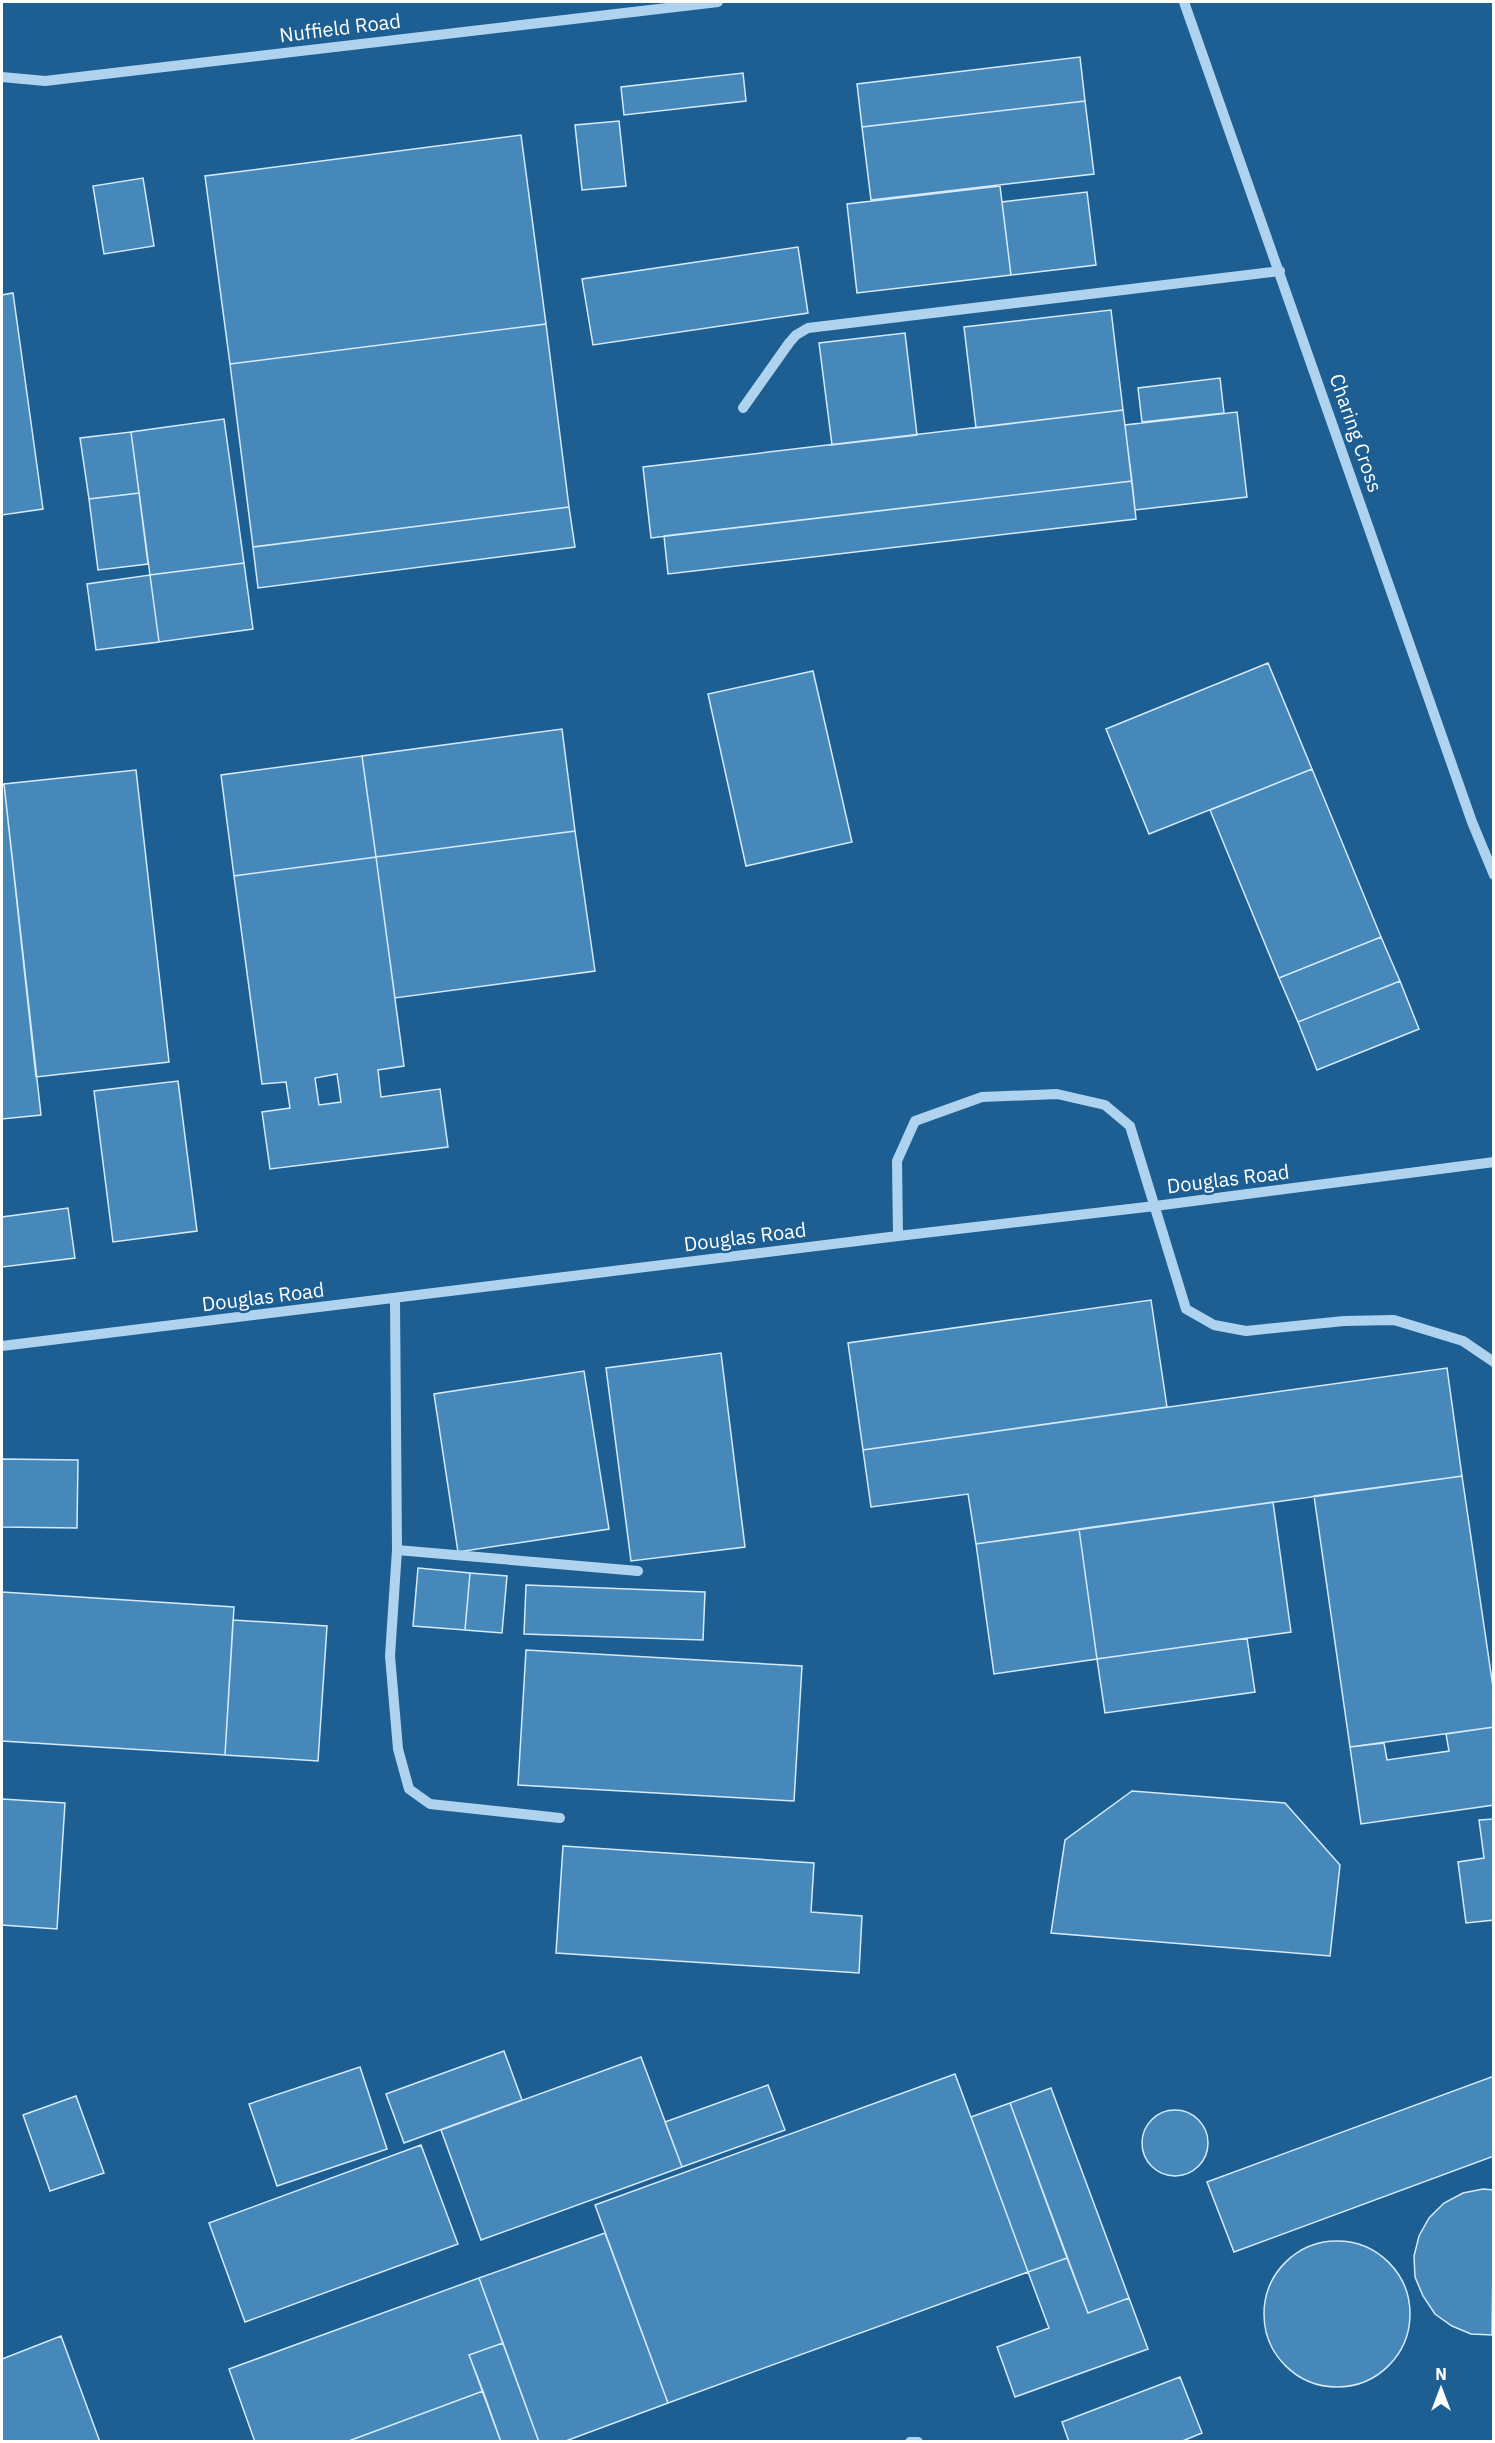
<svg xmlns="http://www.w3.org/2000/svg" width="1495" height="2443" font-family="'IBM Plex Sans',sans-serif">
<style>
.building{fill:#4688b9;stroke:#d5eafa;stroke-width:1.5;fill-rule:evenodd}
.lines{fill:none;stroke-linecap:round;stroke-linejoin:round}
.minor{stroke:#afd3ee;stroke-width:10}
.labels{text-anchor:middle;stroke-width:5;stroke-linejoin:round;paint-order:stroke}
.street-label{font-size:20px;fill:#fff;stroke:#1d5f93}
</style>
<rect width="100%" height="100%" fill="#1d5f93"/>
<path class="building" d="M1080,57l5,44 -223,26 -5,-43z
M743,73l3,28 -122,14 -3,-28z
M1085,101l9,73 -223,26 -9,-73z
M619,121l7,65 -44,4 -7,-65z
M521,135l25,189 -316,40 -25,-188z
M143,178l11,68 -50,8 -11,-68z
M1000,186l11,89 -154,18 -10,-89z
M1087,192l9,73 -85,10 -9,-73z
M798,247l10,66 -215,32 -11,-66z
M13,293l30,216 -41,6v-220z
M1111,310l12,100 -147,18 -12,-101z
M546,324l23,183 -316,40 -23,-183z
M905,333l12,102 -85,10 -13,-102z
M1220,378l4,35 -82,9 -4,-34z
M1123,410l9,71 -481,57 -8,-71z
M1237,412l10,85 -112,13 -10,-85z
M224,419l20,144 -94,12 -19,-143z
M131,432l8,61 -50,6 -9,-61z
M1132,481l4,38 -468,55 -4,-38z
M139,493l9,71 -50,6 -9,-71z
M569,507l6,40 -317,41 -5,-41z
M244,563l9,66 -94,13 -9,-67z
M150,575l9,67 -63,8 -9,-66z
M1268,663l44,106 -163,65 -43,-105z
M813,671l39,171 -106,24 -38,-172z
M562,729l13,102 -199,26 -14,-101z
M362,756l14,101 -142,19 -13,-101z
M1312,769l69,168 -102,41 -69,-168z
M136,770l33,292 -133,15 -32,-293z
M4,784l37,331 -39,4v-334z
M575,831l20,140 -200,27 -19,-141z
M376,857l28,209 -26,4 3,27 59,-8 8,58 -178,22 -8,-57 28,-4 -4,-26 -24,2 -28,-208zM337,1074l4,28 -22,3 -4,-27z
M1381,937l19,44 -102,41 -19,-44z
M1400,981l19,48 -102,41 -19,-48z
M178,1081l19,150 -84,11 -19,-151z
M68,1208l7,50 -73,9v-50z
M1151,1300l16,107 -304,43 -15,-107z
M721,1353l24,194 -114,14 -25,-193z
M1447,1368l15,108 -486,68 -8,-50 -97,13 -8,-57z
M584,1371l25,158 -151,23 -24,-158z
M2,1459l76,1 -1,68 -75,-1z
M1462,1476l32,218v33l-144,20 -36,-251z
M1273,1502l18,130 -194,27 -18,-130z
M1079,1529l18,130 -103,15 -18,-130z
M418,1568l52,5 -5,57 -52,-4z
M470,1573l37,3 -5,57 -37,-3z
M526,1585l179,7 -2,48 -179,-6z
M2,1592l232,15 -9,148 -223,-14z
M233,1620l94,6 -9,135 -93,-6z
M1247,1638l8,54 -150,21 -8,-54z
M526,1650l276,16 -8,135 -276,-16z
M1494,1727v78l-133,19 -11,-77 34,-4 3,17 62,-9 -3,-17z
M1132,1791l153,12 55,62 -10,91 -279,-23 14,-93z
M2,1799l63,4 -8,126 -55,-4z
M1494,1819v101l-28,3 -8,-61 26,-4 -5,-38z
M563,1846l251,17 -3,49 51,4 -3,57 -303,-20z
M504,2051l18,49 -118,43 -18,-49z
M641,2057l41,110 -201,73 -40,-110z
M360,2067l27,82 -110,37 -28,-82z
M955,2074l73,198 -360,131 -73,-198z
M1494,2076v80l-260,96 -27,-70z
M768,2085l17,45 -103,37 -17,-45z
M1051,2088l78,210 -41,15 -78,-210z
M76,2096l28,77 -54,18 -27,-76z
M1010,2103l57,155 -39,14 -57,-155z
M1142 2143a33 33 0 1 1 66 0a33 33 0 1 1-66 0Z
M421,2145l37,99 -213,78 -36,-99z
M1483,2189l11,1 -2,145 -21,-1 -19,-8 -17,-12 -12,-18 -8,-19 -1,-21 5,-20 10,-18 15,-15 19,-10z
M605,2233l63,170 -105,39h-24l-60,-164z
M1264 2314a73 73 0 1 1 146 0a73 73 0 1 1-146 0Z
M1067,2258l21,55 41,-15 19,51 -133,48 -18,-50 52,-19 -21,-56z
M479,2278l24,65 -34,12 14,36 -137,51h-91l-26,-73z
M61,2336l39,106h-98v-83z
M503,2343l36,99h-38l-32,-87z
M1180,2377l22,56 -22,9h-111l-7,-20z
M483,2391l18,51h-155z"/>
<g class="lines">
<path class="minor" d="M1184,2l288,820 22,53
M2,77l43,4 673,-79
M743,408l46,-65 7,-8 12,-7 472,-57
M898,1236l-1,-75 18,-40 67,-24 75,-3 48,11 25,21 56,183 28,16 32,6 98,-10 50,-1 69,21 31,21
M395,1299l2,251 241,21
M2,1346l896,-110 257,-30 339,-44
M397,1550l-7,106 8,93 11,40 21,15 130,14
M910,2442h8"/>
</g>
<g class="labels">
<g class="street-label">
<text transform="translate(340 28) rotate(-7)" y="7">Nuffield Road</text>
<text transform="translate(1356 433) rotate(71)" y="7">Charing Cross</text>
<text transform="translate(1228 1179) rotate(-7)" y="7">Douglas Road</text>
<text transform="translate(745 1237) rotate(-7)" y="7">Douglas Road</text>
<text transform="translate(263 1297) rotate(-7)" y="7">Douglas Road</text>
</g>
</g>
<rect width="1495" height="2443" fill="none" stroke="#ffffff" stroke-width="6"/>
<g transform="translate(1441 2389)" stroke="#1d5f93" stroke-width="4.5" paint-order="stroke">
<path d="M0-4.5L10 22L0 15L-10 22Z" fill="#ffffff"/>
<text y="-9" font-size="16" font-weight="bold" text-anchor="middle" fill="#ffffff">N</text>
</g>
</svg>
